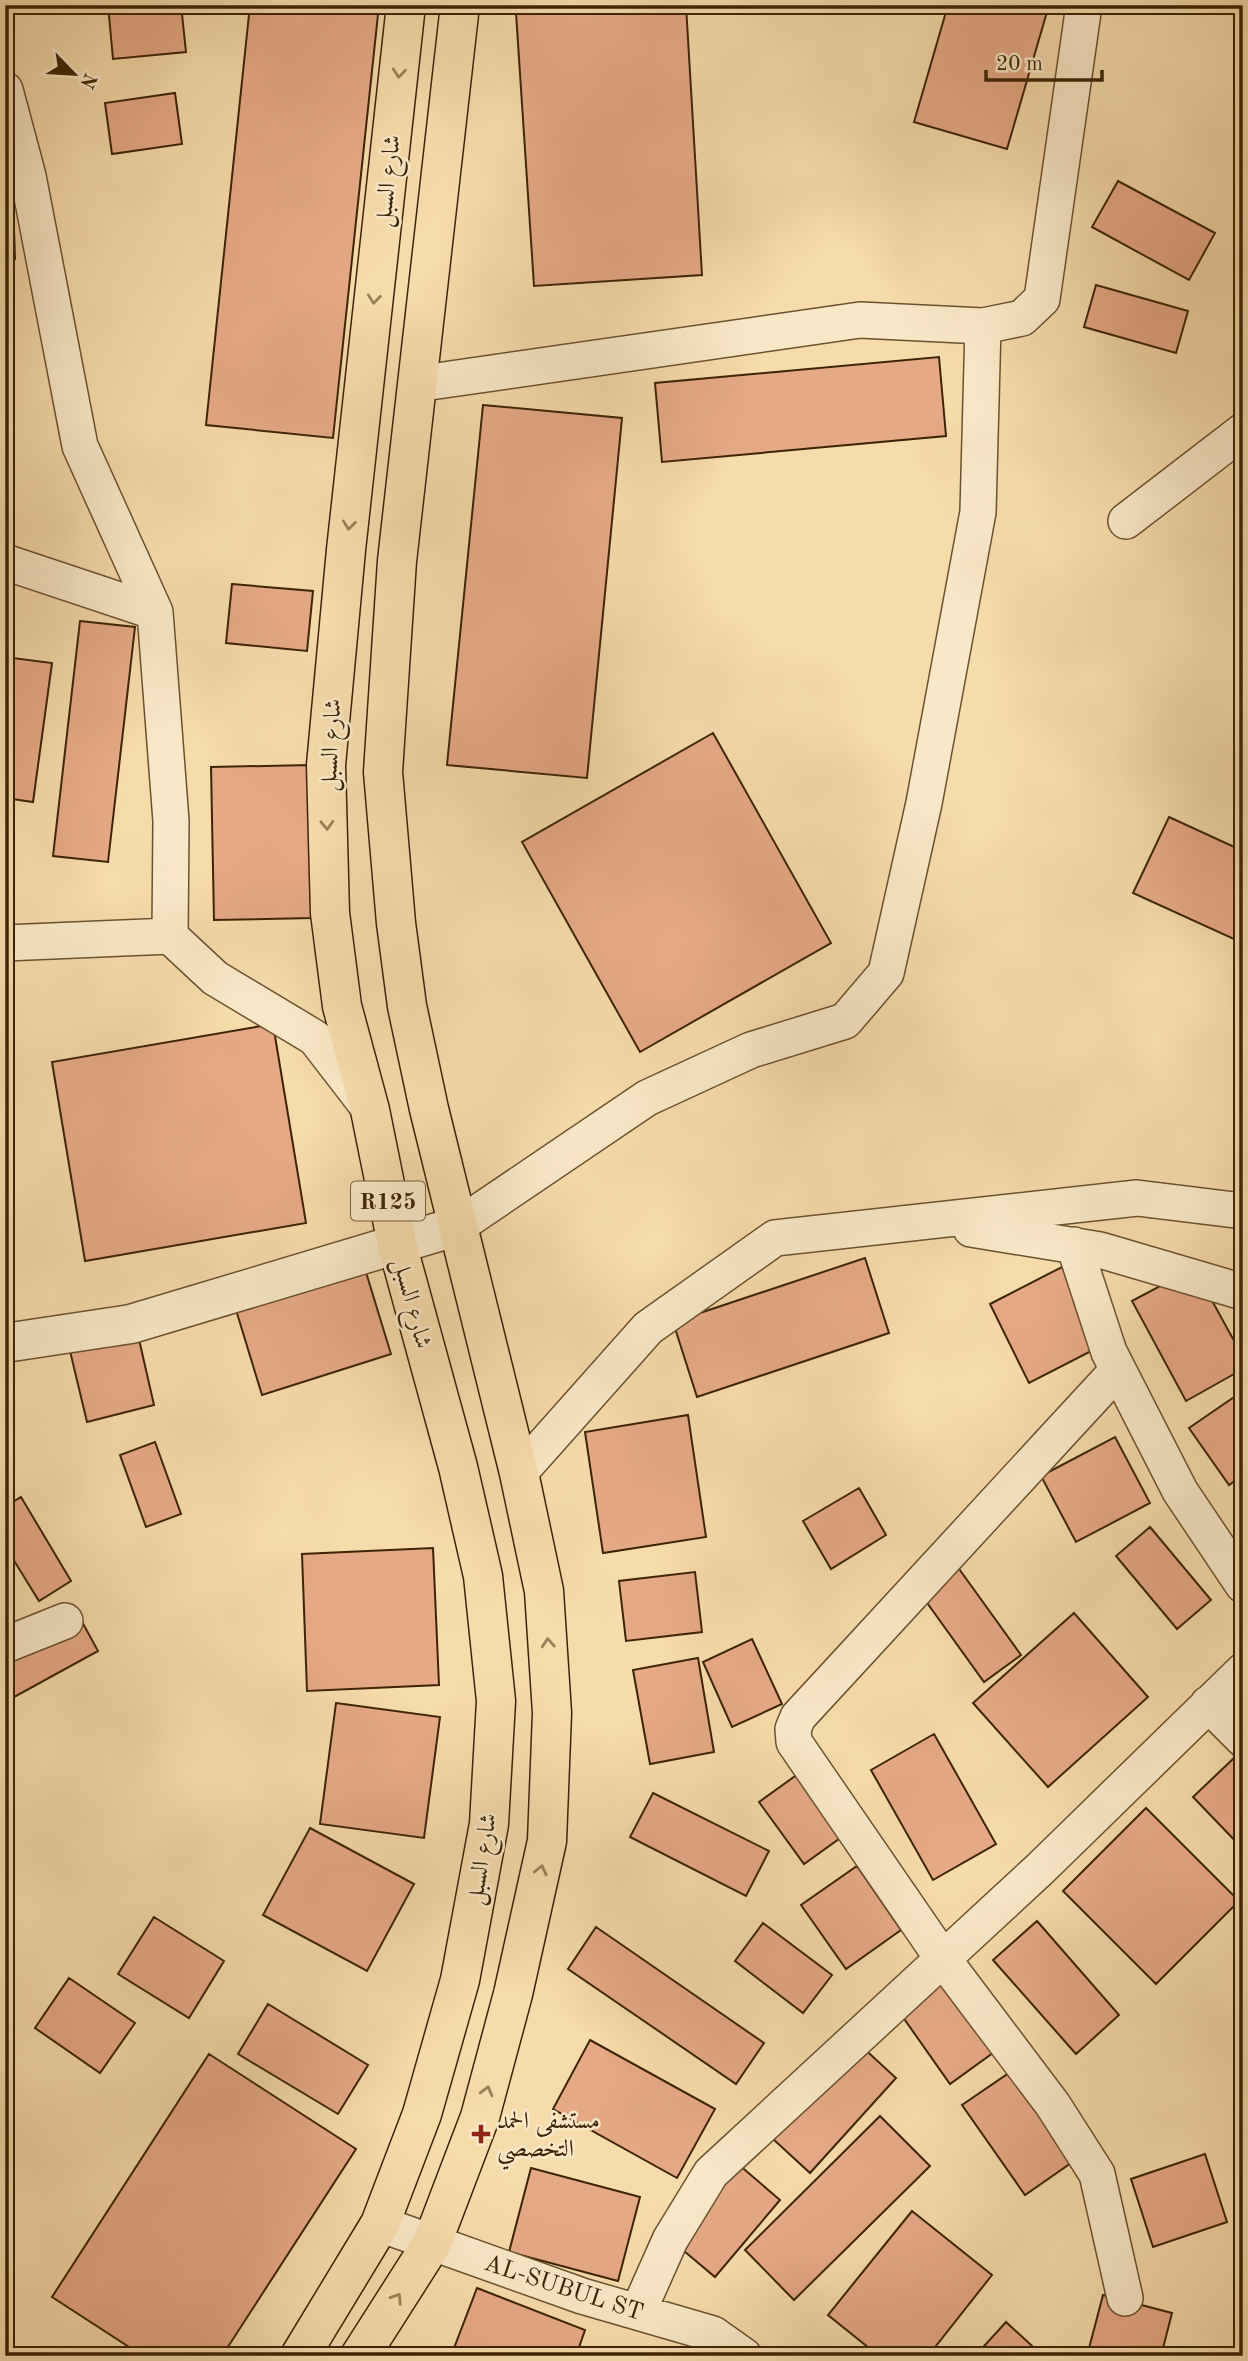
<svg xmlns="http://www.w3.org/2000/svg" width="1248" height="2361" font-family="'Old Standard TT',Amiri,serif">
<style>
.building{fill:#e6a986;stroke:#3d2406;stroke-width:2}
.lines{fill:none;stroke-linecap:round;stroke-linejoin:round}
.minor-casing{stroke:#6b522f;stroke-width:38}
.tertiary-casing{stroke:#6b522f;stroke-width:41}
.primary-casing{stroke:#3d2406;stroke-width:41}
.minor{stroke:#f9e8c8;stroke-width:35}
.tertiary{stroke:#f9e8c8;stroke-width:38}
.primary{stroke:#f6dbab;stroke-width:38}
.oneway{stroke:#9a8058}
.poi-dot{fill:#8f2418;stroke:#f9e8c8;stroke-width:2.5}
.labels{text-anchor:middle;stroke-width:5;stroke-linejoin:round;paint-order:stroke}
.shield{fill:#f9e8c8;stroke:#755f40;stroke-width:2}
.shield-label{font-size:23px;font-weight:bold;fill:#3d2406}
.street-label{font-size:24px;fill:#3d2406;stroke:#f9e8c8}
.poi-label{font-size:24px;fill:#3d2406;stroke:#f9e8c8;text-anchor:start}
</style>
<rect width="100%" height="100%" fill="#f6dbab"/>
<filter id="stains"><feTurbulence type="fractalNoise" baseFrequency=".00286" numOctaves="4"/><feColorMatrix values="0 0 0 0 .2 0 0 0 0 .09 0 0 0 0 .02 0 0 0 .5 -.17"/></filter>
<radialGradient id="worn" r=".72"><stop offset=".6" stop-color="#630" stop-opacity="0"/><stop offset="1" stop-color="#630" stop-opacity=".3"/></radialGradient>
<path class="building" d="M108,5h73l5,47 -73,7z
M250,5h129l-46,433 -127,-13z
M622,5h64l16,270 -168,11 -18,-273z
M948,5h101l-42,144 -93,-27z
M175,93l7,51 -70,10 -7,-51z
M1118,181l97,52 -26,47 -97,-53z
M5,197h8l2,62h-10z
M1096,285l92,26 -12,42 -92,-26z
M939,357l7,79 -284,26 -7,-79z
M483,405l139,13 -35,360 -140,-13z
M232,584l81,7 -6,60 -81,-8z
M80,621l55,6 -27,235 -55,-6z
M5,657l47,6 -19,139 -28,-4z
M713,733l118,210 -191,109 -118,-210z
M310,765l3,153 -99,2 -3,-153z
M1169,817l74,34v74l-7,15 -103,-47z
M273,1024l33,199 -221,38 -33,-199z
M865,1258l24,75 -192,64 -24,-75z
M1062,1267l39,79 -72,37 -39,-79z
M1194,1268l49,89v12l-57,32 -54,-100z
M365,1269l26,85 -129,41 -26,-85z
M138,1335l16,70 -67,17 -17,-71z
M1243,1391v84l-14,10 -40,-57z
M688,1415l18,122 -103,16 -18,-121z
M1115,1437l35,66 -74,39 -35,-66z
M155,1442l26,72 -35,13 -26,-72z
M859,1488l27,47 -55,34 -28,-48z
M21,1497l50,84 -32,20 -34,-55v-39z
M1150,1527l61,73 -34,29 -61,-73z
M433,1548l6,137 -132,6 -5,-137z
M957,1566l64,89 -37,27 -64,-89z
M695,1572l7,60 -76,9 -7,-60z
M74,1607l24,44 -93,51v-58z
M1074,1613l74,84 -100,90 -75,-84z
M752,1639l30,65 -50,23 -29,-65z
M698,1658l16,94 -64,12 -17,-94z
M336,1703l104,14 -16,121 -104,-14z
M934,1734l62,110 -63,36 -62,-110z
M1234,1758l9,9v82l-50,-52z
M798,1774l45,62 -39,28 -45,-62z
M653,1793l116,58 -23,45 -116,-59z
M1146,1808l93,93 -83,83 -93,-93z
M310,1828l104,56 -47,87 -104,-56z
M857,1866l44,64 -55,39 -45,-64z
M154,1917l70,44 -35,57 -71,-44z
M1037,1921l82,94 -43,39 -83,-94z
M763,1923l69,52 -29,38 -68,-52z
M596,1927l168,116 -28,41 -168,-115z
M69,1978l66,45 -35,50 -65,-45z
M947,1979l50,71 -47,34 -50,-71z
M268,2004l100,61 -30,49 -100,-60z
M590,2040l125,69 -38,69 -124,-69z
M859,2044l37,34 -86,95 -37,-34z
M209,2054l147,95 -134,207h-79l-91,-59z
M1019,2066l62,90 -56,39 -63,-90z
M880,2116l50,50 -136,134 -49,-50z
M1205,2154l22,68 -74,25 -22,-68z
M738,2164l42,36 -65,77 -43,-36z
M531,2168l109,29 -22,84 -109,-29z
M912,2211l80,64 -64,81h-49l-51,-41z
M477,2288l108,42 -9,26h-125z
M1103,2295l69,18 -11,43h-74z
M1006,2322l37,34h-68z
M600,2353l75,2v1h-75z"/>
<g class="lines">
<defs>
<path id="minor" d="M5,90l23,86 52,270 75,166 16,209 -1,115 45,42 100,60 54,70
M416,384l444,-64 123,6 39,-8 20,-19 42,-294
M1126,521l117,-90
M5,562l150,50
M5,943l165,-7
M458,1226l189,-128 104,-48 94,-29 41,-48 38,-170 54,-291 5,-186
M971,1229l129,21 143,42
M1074,1245l35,107 71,139 63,94
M1118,1370l-320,347 -5,12 1,13 149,217 110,146 44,69 28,124
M519,1473l129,-145 127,-90 362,-40 106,13
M5,1645l60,-24
M1208,1704l35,35
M380,2224l202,72 131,38 31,22
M638,2312l32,-72 41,-67 329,-304 203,-198"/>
<path id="tertiary" d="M5,1343l126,-19 327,-98"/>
<path id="primary" d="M300,2356l80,-132 42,-110 38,-134 29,-156 7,-123 -13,-125 -25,-109 -61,-223 -27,-134 -28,-104 -12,-93 -4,-148 20,-215 60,-545
M360,2356l72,-113 48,-126 33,-123 34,-153 5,-128 -8,-122 -25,-118 -90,-364 -22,-103 -11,-83 -13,-151 14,-211 63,-556"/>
</defs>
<use href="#minor" class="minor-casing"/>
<use href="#tertiary" class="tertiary-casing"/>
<use href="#primary" class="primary-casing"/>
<use href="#minor" class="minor"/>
<use href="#tertiary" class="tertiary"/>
<use href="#primary" class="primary"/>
</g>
<defs><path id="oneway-chevron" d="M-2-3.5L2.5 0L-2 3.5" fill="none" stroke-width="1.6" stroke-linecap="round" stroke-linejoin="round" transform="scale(1.75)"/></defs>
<g class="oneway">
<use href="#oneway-chevron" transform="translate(399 73) rotate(96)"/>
<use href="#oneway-chevron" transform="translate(374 299) rotate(96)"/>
<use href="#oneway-chevron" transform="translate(349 525) rotate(96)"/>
<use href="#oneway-chevron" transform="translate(327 825) rotate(88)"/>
<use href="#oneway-chevron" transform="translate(548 1643) rotate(-94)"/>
<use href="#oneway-chevron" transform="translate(541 1870) rotate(-77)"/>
<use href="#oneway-chevron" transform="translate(487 2091) rotate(-75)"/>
<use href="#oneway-chevron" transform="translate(397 2298) rotate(-57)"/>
</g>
<path class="poi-dot" d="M477.5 2123.5h7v7h7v7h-7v7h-7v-7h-7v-7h7z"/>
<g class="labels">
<rect class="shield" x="351" y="1181.5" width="74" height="39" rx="5"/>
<g class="shield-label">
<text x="388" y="1209">R125</text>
</g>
<g class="street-label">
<text transform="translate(387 181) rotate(-84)" y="8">شارع السبل</text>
<text transform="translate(330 745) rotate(-87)" y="8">شارع السبل</text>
<text transform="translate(413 1303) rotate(75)" y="8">شارع السبل</text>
<text transform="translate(481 1859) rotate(-81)" y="8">شارع السبل</text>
<text transform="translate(564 2287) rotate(18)" y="8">AL-SUBUL ST</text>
</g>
<g class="poi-label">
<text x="497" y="2128">مستشفى الحمد<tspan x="497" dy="28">التخصصي</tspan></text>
</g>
</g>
<rect width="1248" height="2361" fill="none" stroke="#f6dbab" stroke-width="28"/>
<rect x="7" y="7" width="1234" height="2347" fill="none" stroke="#3d2406" stroke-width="3.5"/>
<rect x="14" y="14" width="1220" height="2333" fill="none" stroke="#3d2406" stroke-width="2"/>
<g transform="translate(74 74) rotate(115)" stroke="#f9e8c8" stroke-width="5" paint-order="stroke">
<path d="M0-5L12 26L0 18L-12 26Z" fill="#3d2406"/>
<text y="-10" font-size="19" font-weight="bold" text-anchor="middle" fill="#3d2406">N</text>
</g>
<path d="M986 70v10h116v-10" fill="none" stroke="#3d2406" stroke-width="3.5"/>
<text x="996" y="70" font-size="21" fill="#3d2406" stroke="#f9e8c8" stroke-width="5" paint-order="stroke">20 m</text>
<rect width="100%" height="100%" filter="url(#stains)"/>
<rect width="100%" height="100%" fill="url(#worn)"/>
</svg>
